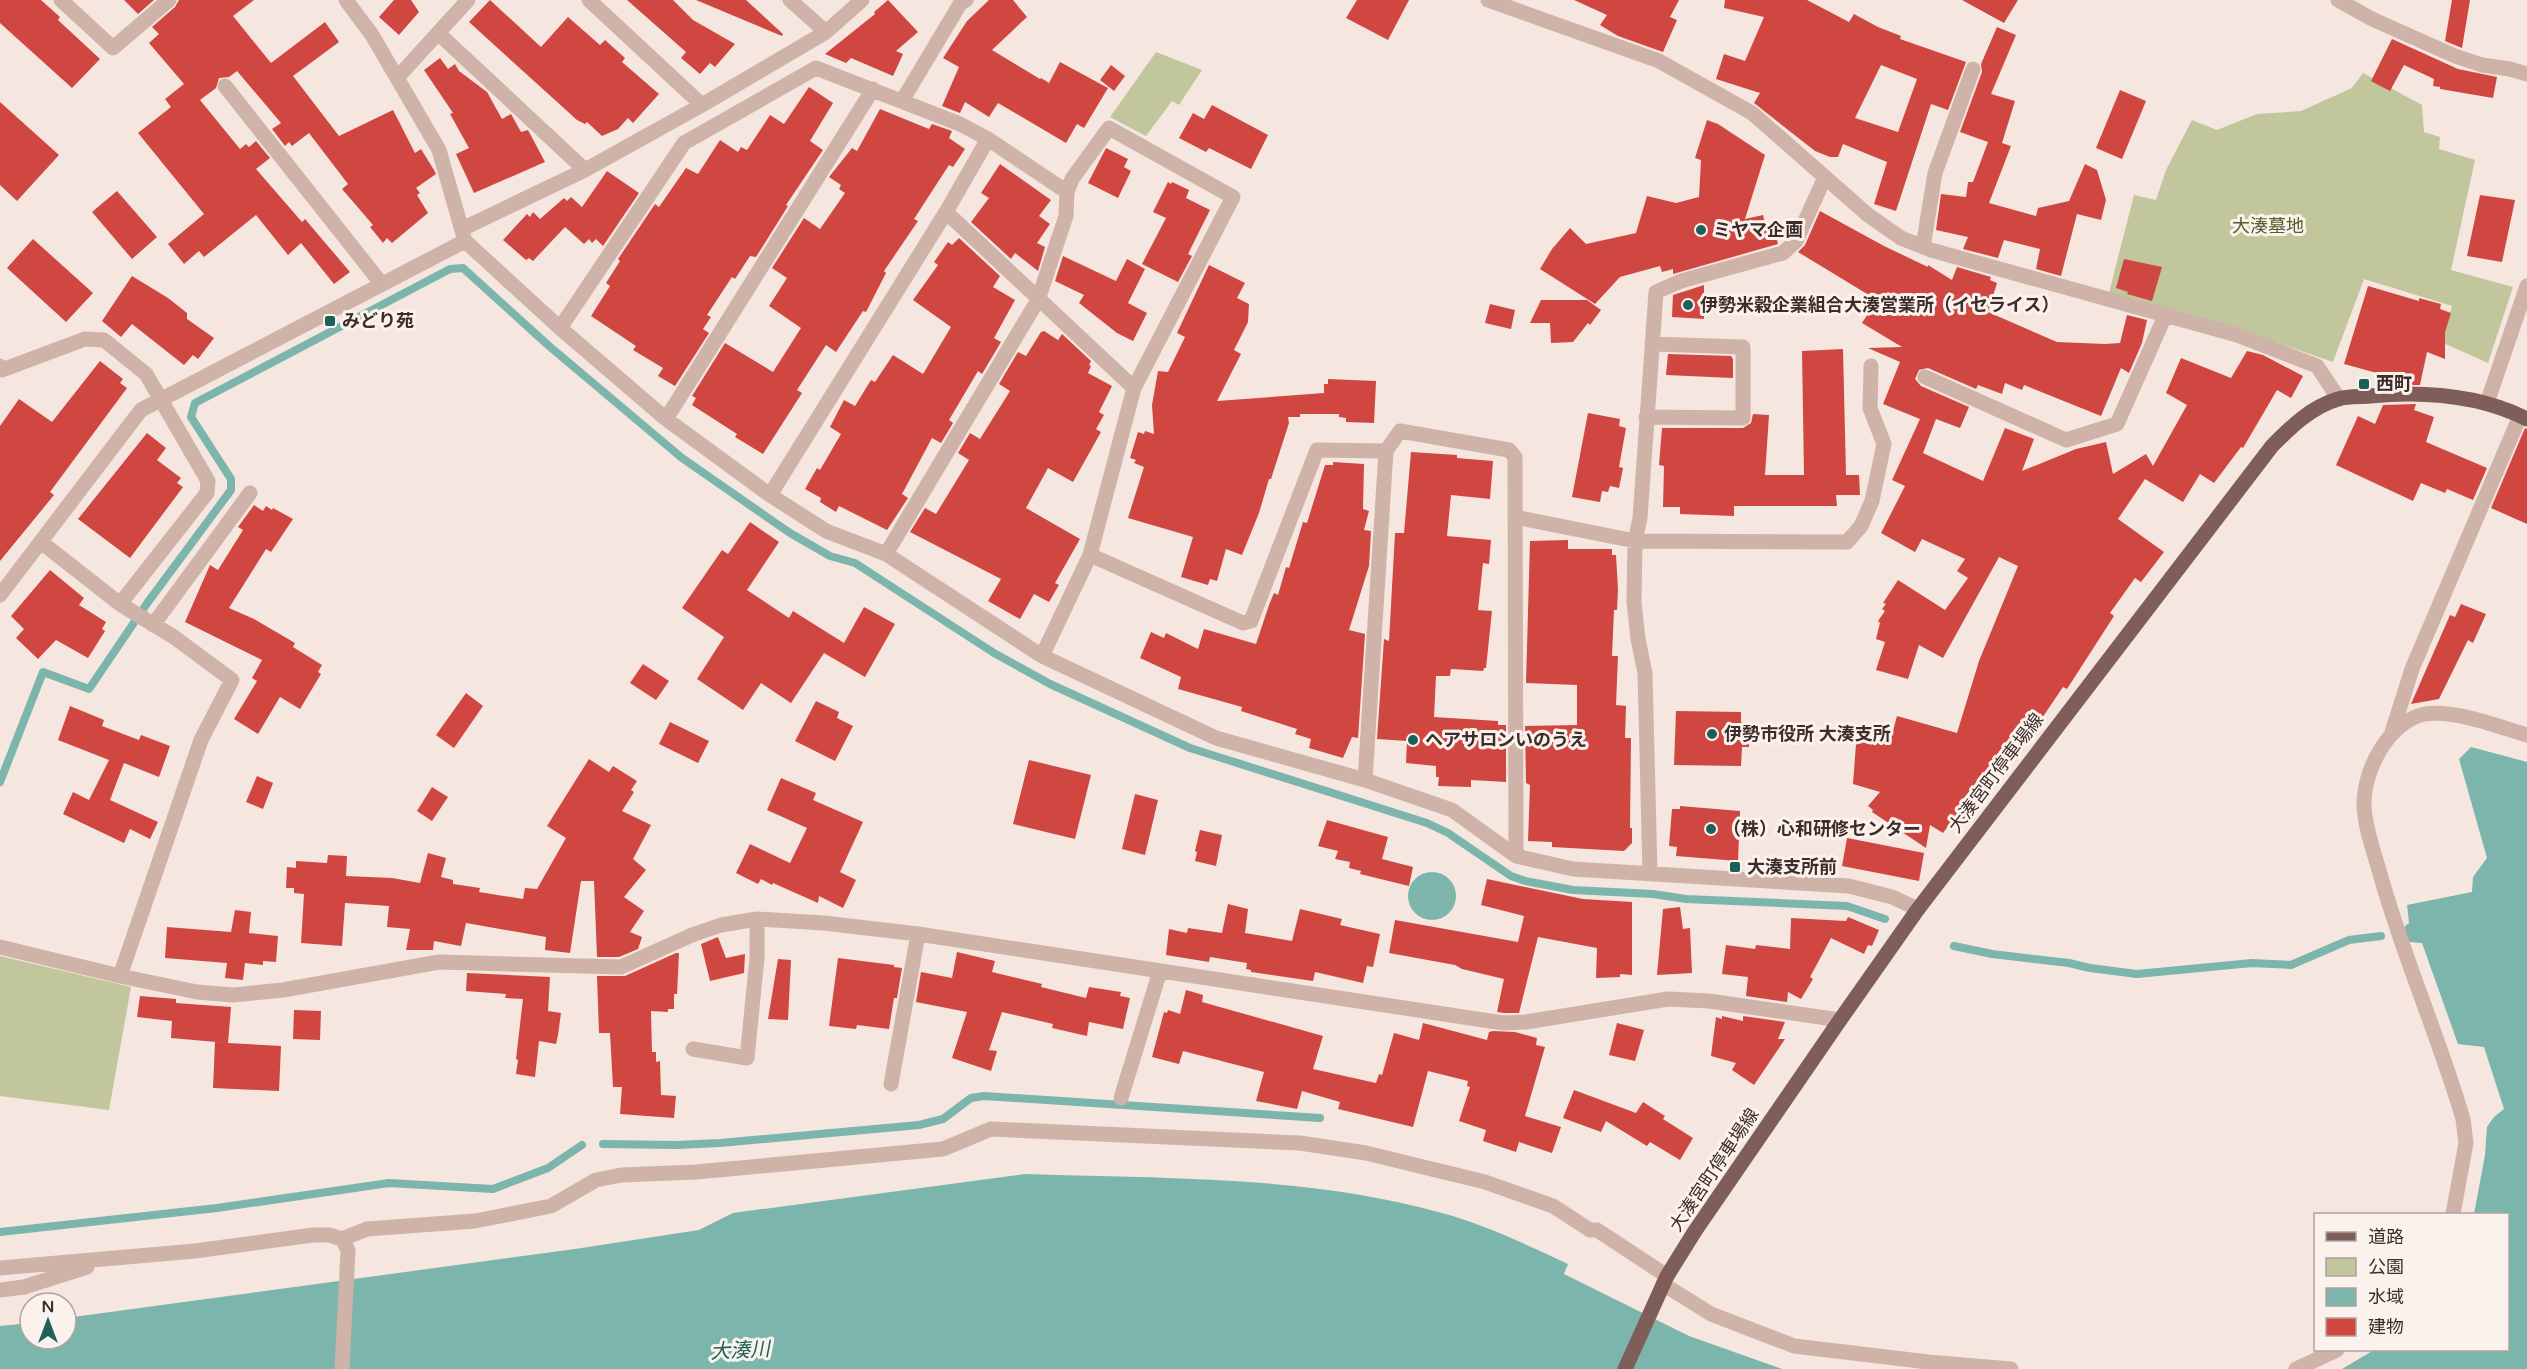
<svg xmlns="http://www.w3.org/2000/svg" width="2527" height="1369" font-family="'Varela Round','Noto Sans JP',sans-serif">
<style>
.green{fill:#c1c69d}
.water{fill:#7bb5ab}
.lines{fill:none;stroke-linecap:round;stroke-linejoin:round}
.stream{stroke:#7bb5ab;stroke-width:8}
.building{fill:#d04742;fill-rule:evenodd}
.minor{stroke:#cfb3a9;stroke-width:15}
.major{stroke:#7f5e5a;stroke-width:15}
.poi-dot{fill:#1b6157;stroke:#fcf2ed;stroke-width:2}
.labels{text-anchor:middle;stroke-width:6;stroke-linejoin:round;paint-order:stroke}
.park-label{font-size:18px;fill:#555c2b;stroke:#fcf2ed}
.poi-label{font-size:18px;font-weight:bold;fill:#3c2c2a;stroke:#fcf2ed;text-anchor:start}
.street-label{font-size:18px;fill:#3c2c2a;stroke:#fcf2ed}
.water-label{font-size:20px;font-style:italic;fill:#1b6157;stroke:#fcf2ed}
</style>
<rect width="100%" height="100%" fill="#f5e6df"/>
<path class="green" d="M1156,52l46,18 -23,35 -7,-4 -26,35 -36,-19z
M2363,73l59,32 2,27 16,5 -1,12 36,11 -24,110 62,17 -25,76 -47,-21 11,-36 -88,-27 -31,83 -87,-30 -137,-39 25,-98 22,5 10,-30 26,-50 25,10 40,-16 44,-3 51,-23z
M0,956l131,31 -22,123 -109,-14z"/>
<path class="water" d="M2471,747l56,15v607h-185l32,-19h134v-136h-34l11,-59 2,-28 7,-10 10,-8 -20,-62 -26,-3 -36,-101 -13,-1 -6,-14 6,-5 -2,-18 65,-13 1,-15 14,-19 -28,-99z
M1408 896a24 24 0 1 1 48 0a24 24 0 1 1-48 0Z
M1026,1174c139,5 281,1 416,39 44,12 85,32 126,51l-4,10 125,62 93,33h-1782v-43l30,-3v16h36v-21l509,-69 124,-19 34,-17z"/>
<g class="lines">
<path class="stream" d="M0,782l43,-110 46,17 59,-87 83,-112v-11l-40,-62 4,-14 255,-134 13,-1 86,78 133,112 108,75 40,23 25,7 139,90 56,31 140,64 237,75 21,10 63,43 14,5 48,9 80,4 33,5 161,7 38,13
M1954,946l38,8 77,9 21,5 47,6 115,-11 39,2 58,-25 32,-4
M603,1144l73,1 44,-2 199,-18 24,-6 28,-21 13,-2 336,22
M0,1232l217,-24 172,-25 104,6 55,-21 34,-23"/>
</g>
<path class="building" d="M0,0h41l19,17 -2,3 42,39 -28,29 -72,-65z
M124,0h30l-16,14z
M179,0h75l-21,16 38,47 54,-41 14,20 -46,34 46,60 54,-26 22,43 6,-4 13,21 2,4 -20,14 4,5 -3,2 11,18 -36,30 -5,-5 -4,5 -13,-16 3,-2 -31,-36 6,-5 -39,-51 -17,13 -3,-4 -4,4 -13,-17 9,-6 -44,-52 -8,6 -10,1 -3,10 -16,12 40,49 6,-5 3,3 7,-6 14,17 -14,11 46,53 3,-3 45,53 -16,12 -33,-41 -13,12 -32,-40 -52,42 -5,-6 -15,13 -16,-20 36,-30 -66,-81 33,-26 -6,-8 19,-15 -35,-41 10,-9 -7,-7 23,-20z
M394,0h17l8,12 -20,23 -20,-18z
M490,0l51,47 27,-30 32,28 5,-5 20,18 -3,4 37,32 -26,29 -5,-5 -10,11 -16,7 -15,-14 -2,2 -8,-4 -108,-98z
M627,0h46l20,20 42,24 -20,23 -5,-4 -10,11 -19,-16 5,-6z
M696,0h50l37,34 -1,2z
M888,0l30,32 -22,19 7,3 -10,22 -42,-18 -5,5 -21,-9 50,-40 -1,-2z
M989,0h24l14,17 -35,33 48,29 1,-1 8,5 11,-21 48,26 -24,40 -7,-4 -11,19 -68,-40 -9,14 -24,-15 -5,11 -18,-7 17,-39 -16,-9 24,-37z
M1357,0h52l-21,40 -42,-22z
M1574,0h105l-9,17 7,3 -14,32 -45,-16 -18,-11 7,-10z
M1725,0h82l42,22 5,-8 24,13 23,9 -1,3 66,23 -18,48 -17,-6 -35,107 -22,-7 13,-42 -44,-18 -5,13h-8l-15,-6 -61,-48 6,-10 -44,-14 8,-25 21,7 19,-44 -40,-9zM1881,65l36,14 -19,53 -43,-14z
M1962,0h56l-14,23z
M2452,0h18l-8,48 -17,-7z
M1997,27l19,8 -25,59 24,7 -13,42 9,3 -22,57 47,13 2,-8 31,-7 16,-37 12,6 9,30 -5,20 -24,-6 -16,62 -25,-7 4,-20 -36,-9 -6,18 -35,-9 5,-12 -32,-7 5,-36 25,3 2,-15h5l15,-40 -28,-10 22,-60 -1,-8z
M2392,39l66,30 39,8 -4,21 -53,-9v-2l-7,-1 1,-7 -30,-14 -14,26 -19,-10z
M440,58l8,11 7,-5 4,7 28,21 15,27 9,-5 10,18 7,-2 17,32 -71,31 -18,-39 13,-6 -19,-34 3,-1 -29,-43z
M1111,65l14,11 -11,15 -14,-11z
M809,87l24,16 -23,38 13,9 -37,55 2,1 -32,51 -6,-1 -15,23 -3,-2 -25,38 4,2 -8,12 6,4 -34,53 -17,-10 5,-8 -30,-18 3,-4 -45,-30 19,-30 -4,-3 14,-22 -2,-2 37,-55 4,3 27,-39 12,6 22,-34 18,12 3,-5 6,3 23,-35 14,9z
M2120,90l26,11 -24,58 -26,-11z
M0,102l59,53 -42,46 -17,-16z
M1212,105l56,30 -17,34 -42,-21 -3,4 -27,-14 14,-25 11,6z
M880,109l49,20 3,-5 20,7 -3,7 16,11 -12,18 -4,-2 -35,54 4,2 -34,50 2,2 -20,39 -3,-1 -27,41 -10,-7 -29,45 5,3 -39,61 -28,-17 2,-3 -45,-29 4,-7 -4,-2 33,-53 48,29 28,-44 -32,-22 18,-28 -15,-10 32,-50 16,11 25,-36 -6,-4 2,-4 -12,-8 23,-29 5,3z
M1707,120l11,4 47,31 -20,64 18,-4 2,9 7,-2 6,22 -105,30v-5l-11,3 -2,-6 -40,11 -25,27 -55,-35 12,-20 18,-21 16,16 50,-11 11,-37 29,7 23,-6 2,-37 -6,-2z
M1106,148l22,11 -4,8 7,4 -13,27 -30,-15z
M1000,164l51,36 -12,16 11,8 -13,19 8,4 -7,24 -23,-18 -4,6 -40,-37 18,-24 -8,-5z
M607,171l32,22 -36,53 -7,-7 -4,4 -3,-4 -5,5 -19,-17 -32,34 -4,-3 -3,2 -23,-20 24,-26 3,3 3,-5 7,7 24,-21 3,3 4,-4 11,10z
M1168,182l3,2 1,-2 17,8 -3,8 24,12 -22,44 4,2 -14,26 -36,-18 24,-46 -13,-6z
M117,191l40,46 -25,22 -40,-47z
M2480,195l35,5 -13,62 -35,-6z
M1820,211l64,35 44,21v-2l24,15 5,-13 34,10 -1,3 7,3 -9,29 69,30 48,2 15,-1 7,-28 20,5 -5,23 -13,30 -8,-5 -20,48 -77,-31 -2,5 -17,-7 -3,11 -24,-9 -2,4 -48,-21 -9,2 -4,9 6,7 48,21 -9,21 -24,-9 -13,34 60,28 22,-53 29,11 -12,32 54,-22 30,-7 7,32 33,-20 7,12 34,-61 -21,-12 15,-35 50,20 16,-27 16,4 40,21 -12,22 -14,-8 -34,58 -2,-1 -27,36 -14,-9 -17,28 -38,-23 -27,40 46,33 -23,30 -6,-4 -25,35 4,3 -47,73 -4,-2 -39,58 -5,-3 -45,59 2,1 -17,25 -8,-5 -8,11 -13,-8 -4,23 -54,-36 1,-2 -5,-4 12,-14 -27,-8 4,-53 35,4 5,-19 60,17 22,-72 39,-95 -19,-9 -56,101 -24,-13 -11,34 -32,-9 9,-28 -9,-3 4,-16 -2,-2 7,-10 -3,-2 4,-5 -3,-1 15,-23 47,30 23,-32 -11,-7 8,-12 -43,-20 -7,13 -34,-19 24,-47 -13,-6 28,-61 -37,-15 17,-42 -32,-14 34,-1 -40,-24 15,-23 -79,-48 7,-7z
M959,238l41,38 -7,11 22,13 -21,38 7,4 -19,32 -4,-3 -29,49 4,3 -12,20 -9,-5 -30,56 6,4 -21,32 -48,-24 -3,6 -16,-10 1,-4 -16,-9 12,-21 3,2 21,-36 -11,-7 14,-27 11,6 16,-26 4,2 18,-27 30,19 28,-47 -38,-27 25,-35 -4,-3 14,-20 4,3z
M33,239l60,54 -27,29 -59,-54z
M1063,256l53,25 11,-22 18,10 -17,34 19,10 -14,28 -16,-8 -38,-30 5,-8 -29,-14z
M2124,259l38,8 -10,34 -25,-7 1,-2 -12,-4z
M1209,265l36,18 -8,15 12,6 -1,18 -14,28 7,4 -24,47 107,-8v-9h4v-5l48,2 -2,42 -28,-1v-4l-7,-1v-3h-39v3h-12l1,6 -18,56h-2l-10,34 -17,42 -16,-6 -9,32 -7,-2 -2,6 -27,-8 12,-40 -65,-19 16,-51 -10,-4 2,-3 -6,-2 8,-26 6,2 1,-3 9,3 -2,-29 6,-34 10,1 17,-35 -8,-4z
M132,276l36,22 19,15v6l27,19 -16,21 -5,-4 -9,10 -52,-41 -11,13 -19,-16z
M1704,285v34l-32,-2 1,-22z
M2368,286l51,15v-3l22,6 -1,5 11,4 -6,19v27l-18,-7 -7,33h-28l3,-7 -51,-14z
M1541,300h46l14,10 -11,15 -2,-2 -15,19 -22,1 -1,-20h-20z
M1490,304l25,6 -4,19 -26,-6z
M1044,331l14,9 4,-6 29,27 -2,4 2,1 -3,7 24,13 -13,26 5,3 -8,14 5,3 -28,50 -25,-14 -22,40 54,31 -25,44 4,2 -10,17 -15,-8 -14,25 -32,-18 13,-22 -91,-47 15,-24 11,6 33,-54 -11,-7 12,-20 10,6 30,-48 -11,-7 19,-32 8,4 15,-24z
M1843,349l3,126h13l1,20h-24l1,11h-103v10l-54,-2v-7h-17l1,-41 -5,-1 3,-37h81l8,-5 2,-9 16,1 -4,60h39l-2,-124z
M1668,354l63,2 2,3v19l-67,-3z
M100,361l23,18 -3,4 7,5 -77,104 4,3 -54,66v-135l19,-27 33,23z
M2416,404l-2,6 20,7 -8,25 61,26 -14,32 -26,-11 -2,4 -24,-10 -8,18 -77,-36 22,-49 17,8 8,-19z
M1588,413l32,6 -1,7 7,2 -7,39 4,1 -4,20 -9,-2 -2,6 -6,-1 -2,11 -28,-5z
M2525,428l2,1v95l-36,-16z
M147,433l19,15 -9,12 24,18 -4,5 6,4 -53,71 -52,-39z
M1411,452l46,3v3l36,3 -3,38 -39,-4 -4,41 44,4 -2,24 -6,-1 -5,47 14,1 -6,57h-2l-1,3 -32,-2 -1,7h-14l-2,41 64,4v4h8v57l-35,-2v7l-33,-1 1,-9h-3v-11l-30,-3 1,-22 -30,-2 7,-100 5,2 6,-108h9z
M1333,462l31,2 -1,45 6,2 -5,19 7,1 -2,35 -20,64 16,4 -7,104 -6,-1 -9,21 -34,-10 2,-9 -16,-5 2,-5 -56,-18 1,-4 -64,-18 3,-12 -41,-19 11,-26 13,6 2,-5 32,16 6,-20 52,15 13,-39 5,-12 4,2 8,-28 3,1 14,-46 4,1 18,-58h8z
M254,505l9,6 3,-5 6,4 1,-2 20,11 -22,33 -5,-3 -37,59 25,11 41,24 -2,4 29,18 -4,7 3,2 -21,35 -20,-12 -22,37 -24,-15 23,-38 -5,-3 10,-18 -77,-38 25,-57 8,5 25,-40 -5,-3z
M750,522l29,20 -32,48 42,28 4,-7 51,32 20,-36 31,17 -30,53 -41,-24 -33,50 -30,-20 -18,27 -46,-31 27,-42 -42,-29 40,-58 6,4z
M1568,540v9h44v6h4l2,34 -1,21h-3l-2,46h6l-2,49 10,1 -1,32h6l-1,90h2v15l-8,8 -72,-4v-5l-24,-1 2,-56 -4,-2 -1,-57 52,-1v-40l-51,-2 4,-142z
M50,570l34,28 -5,7 27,17 -4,7 3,2 -17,27 -32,-18 -18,19 -22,-21 8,-9 -13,-13z
M2461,604l25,10 -13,29 -5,-3 -29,59 -28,5 39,-89 5,2z
M643,664l26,17 -13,19 -26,-17z
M466,693l17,13 -29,42 -18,-13z
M816,701l23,11 -2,6 16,8 -18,35 -40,-20z
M70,706l34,14 -2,6 37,14 2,-5 29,11 -11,31 -35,-14 -14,37 48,22 -8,17 -20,-10 -6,14 -61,-29 10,-22 16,8 20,-40 -51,-20z
M1676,711l65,1v10h8v25h-7l-1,19 -67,-1z
M670,722l39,19 -11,22 -39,-19z
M589,759l20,13 4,-6 24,15 -6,9 3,2 -12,19 29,14 -18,34 13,11 -22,27 20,14 -14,21 12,5 -4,12 -19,8h-22l-3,-76h-13l-11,72 -25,-3 1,-13 -80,-14 -5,23 -27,-5 -1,9h-27l4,-21 -23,-2 2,-21 -44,-3 -3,43 -41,-3 3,-49 -10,-1v-5h-8l1,-21 9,1v-7l31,2 1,-8 19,1 -1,20 46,2 28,5 8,-30 18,5 -5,19 12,3v4l27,4 -1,4 44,7 2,-11 12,1 29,-51 -19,-12z
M1029,760l62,15 -16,64 -62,-15z
M257,776l16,7 -10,26 -17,-7z
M781,778l35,15 -3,7 50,22 -23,50 16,8 -13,28 -24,-12 -1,7 -45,-20 -1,2 -11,-6 -3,5 -22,-11 14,-29 40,19 17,-35 -40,-18z
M432,787l16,10 -16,24 -15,-10z
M1135,794l23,6 -13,55 -23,-6z
M1680,806l60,5 -2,50 -62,-5 1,-9 -8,-1 3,-37h8z
M1327,820l61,17 -6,22 31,8 -4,19 -49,-12 1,-3 -12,-3 1,-6 -15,-3 3,-8 -20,-5z
M1200,830l22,5 -6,31 -21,-5 2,-9 -2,-1z
M1847,838l77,15 -5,28 -77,-15z
M1487,879l96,20 49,3v73l-12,-1v3l-24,1 1,-30 -59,-11 -19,76h-15l-7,-1 7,-33 -42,-10 -7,-4 -66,-12 6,-33 123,22 6,-26 -43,-11z
M1228,904l20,5 -3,24 47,8 8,-32 42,10 -2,6 40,9 -7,33 -6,-1 -4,17 -48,-11 -2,9 -62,-9v-2l-5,-1 1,-6 -37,-6 -1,5 -43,-7 3,-26 18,4 1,-5 34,5z
M1680,907l3,22 7,-1 2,45 -35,2 6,-66z
M235,910l16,2 -2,21 29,3 -2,26 -13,-1v4l-18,-2 -2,17 -18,-2 2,-15 -62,-5 2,-31 64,5z
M1848,917l31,13 -7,16 -4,-1 -4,9 -33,-16 -21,39 3,2 -12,20 -13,-7 -1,10 -41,-6 2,-19 -26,-3 4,-29 29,4 1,-4 34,4 1,-31 55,3z
M718,937l8,21 19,-4 -1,19 -34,8 -9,-37z
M957,952l38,9 -3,11 50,12 -1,3 45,11 3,-11 32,5 -1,4 10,2 -7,31 -34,-7 -2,14 -35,-8 1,-4 -51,-12 -13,38 8,1 -6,20 -39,-13 15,-46 -51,-10 5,-30 31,6z
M676,953h3l-2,41h-3v15h-6v3l-17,-1 1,41h4v10l4,-1 1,34 15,1 -2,22 -54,-4 2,-27h-9l-3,-54h-11l-2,-57h28z
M838,958l56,7v2l8,1 -5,30h-3l-5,31 -32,-4 -1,4 -27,-3z
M778,959l13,1 -3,60 -20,-1z
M467,973l83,4 -2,34 13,2 -3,22 -2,9 -17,-3 -4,36 -19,-3 2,-14 -2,-1 7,-60 -18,-1 1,-4 -40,-3z
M1186,990l17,5 -1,7 121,34 -10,33 63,14 3,-9 3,1 12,-42 25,7 4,-17 64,17 2,-8 4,-1 22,1 22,6 -1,7 9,2 -20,69 36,11 -9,26 -33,-11 -3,10 -33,-11 3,-11 -27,-9 11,-34 -3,-1 1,-5 -40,-10 -15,56 -75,-18 2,-7 -38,-11 -5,18 -41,-8 8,-29 -81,-21 -4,13 -27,-7 12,-45 3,1 1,-3 12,4z
M140,996l36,3v4l55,4 -3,36 53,3 -2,45 -66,-3 2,-46 13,1 -57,-5 1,-17 -35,-4z
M294,1010l27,1 -1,29 -27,-1z
M1722,1016l21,5v-5l42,6 -7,17h7l-31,46 -22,-15 4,-7 -25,-7 5,-39 6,2z
M1617,1023l27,7 -9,31 -26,-6z
M1574,1090l62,23 7,-11 22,14 -2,3 30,19 -13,22 -30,-18 -3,4 -41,-25 -5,11 -38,-14z"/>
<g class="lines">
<path class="minor" d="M61,0l52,48 56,-48
M346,0l26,35 67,115 26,91 95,87 106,91 104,76 56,36 60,23 156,102 174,82 149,42 87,30 64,46 57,13 276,17 43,11 26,12
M589,0l113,105
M790,0l36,32
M1488,0l171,61 93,52 116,102 33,23 30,12 306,85 80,31 22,33
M2338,0l34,19 83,37 27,9 28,4 17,5
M438,33l147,137
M397,78l71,-78
M225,86l156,197
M902,101l58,-97 6,-4
M988,139l79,53
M1825,177l-29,64 -13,12 -102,28 -25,11 -16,226 -5,23 212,1 14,-16 11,-25 12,-57 -14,-36 1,-42
M946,212l188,176
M462,229l123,-59 117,-65 124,-73 36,-32
M1923,247l12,-74 38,-104
M560,328l124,-185 132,-75 144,56 28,15 -42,73 -176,283
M0,366l2,4 83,-31 19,1 42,34 62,107 -1,12 -87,111 54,33 58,43 -31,60 -81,236 77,16 36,3 50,-5 156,-28 182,5 71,-32 29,-10 36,-6 67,4 94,11 585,89 23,-1 142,-23 41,2 131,19
M1925,377l141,63 51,-16 48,-108
M2487,403l40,-117
M1646,417l97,1v-71l-91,-3
M666,419l207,-330
M1515,517l120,24 -1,61 4,37 7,34 5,201
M41,542l79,62
M886,554l152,-254 28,-84 1,-24 5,-13 37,-51 124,69 -99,191 -44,167 -48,101
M1090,555l153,68 8,-2 66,-171 69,1
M0,595l141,-185 324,-169
M153,625l97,-132
M2392,732l20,-63 108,-253
M1365,780l21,-329 14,-20 109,19 6,7 1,399
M0,947l120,29
M693,1049l54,9 10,-100v-39
M891,1084l27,-150
M1121,1098l39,-127
M2453,1214l13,-71 -3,-24c-24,-82 -59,-160 -82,-242 -6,-22 -16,-48 -17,-71 -1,-35 24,-84 61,-92 29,-5 74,13 102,21
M342,1239l25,-10 108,-8 76,-15 45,-26 25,-5 75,-3 247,-23 48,-20 309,14 66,10 119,29 68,24 37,24h7l70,46
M0,1268l195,-17 118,-16h16l13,4 6,11 -6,119
M1663,1284l48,30 83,32 134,16 83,7
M0,1290l24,-3 63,-20
M2296,1369l41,-19"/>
<path class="major" d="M1625,1369l42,-93 28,-45 145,-211 78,-111 354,-463c19,-19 39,-39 66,-47 10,-3 22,-2 32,-3 53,-5 109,-1 157,23"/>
</g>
<g class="poi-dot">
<circle cx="1701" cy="230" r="6"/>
<circle cx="1688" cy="305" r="6"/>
<rect x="324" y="315" width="12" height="12" rx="3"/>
<rect x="2358" y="378" width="12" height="12" rx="3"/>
<circle cx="1712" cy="734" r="6"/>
<circle cx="1413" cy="740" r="6"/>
<circle cx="1711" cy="829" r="6"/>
<rect x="1729" y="861" width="12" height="12" rx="3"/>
</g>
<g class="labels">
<g class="park-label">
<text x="2268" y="232">大湊墓地</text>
</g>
<g class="poi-label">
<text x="1713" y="236">ミヤマ企画</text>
<text x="1700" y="311">伊勢米穀企業組合大湊営業所（イセライス）</text>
<text x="342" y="327">みどり苑</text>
<text x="2376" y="390">西町</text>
<text x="1724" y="740">伊勢市役所 大湊支所</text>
<text x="1425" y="746">ヘアサロンいのうえ</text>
<text x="1723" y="835">（株）心和研修センター</text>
<text x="1747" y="873">大湊支所前</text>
</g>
<g class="street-label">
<text transform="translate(1996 773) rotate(-53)" y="6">大湊宮町停車場線</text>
<text transform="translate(1714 1170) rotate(-56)" y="6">大湊宮町停車場線</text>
</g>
<g class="water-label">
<text transform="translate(740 1350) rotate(-3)" y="7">大湊川</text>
</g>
</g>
<rect x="2314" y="1213" width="195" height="138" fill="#fcf2ed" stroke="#afa39f" stroke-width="1.5"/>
<rect x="2326" y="1232" width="30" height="9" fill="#7f5e5a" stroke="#afa39f" stroke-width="1.5"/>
<text x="2368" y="1243" font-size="18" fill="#3c2c2a">道路</text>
<rect x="2326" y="1258" width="30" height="18" fill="#c1c69d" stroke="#afa39f" stroke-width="1.5"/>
<text x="2368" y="1273" font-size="18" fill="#3c2c2a">公園</text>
<rect x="2326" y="1288" width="30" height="18" fill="#7bb5ab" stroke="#afa39f" stroke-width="1.5"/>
<text x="2368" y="1303" font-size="18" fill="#3c2c2a">水域</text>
<rect x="2326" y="1318" width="30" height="18" fill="#d04742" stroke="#afa39f" stroke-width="1.5"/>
<text x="2368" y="1333" font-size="18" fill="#3c2c2a">建物</text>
<g transform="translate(48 1321)"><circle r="28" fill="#fcf2ed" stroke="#afa39f" stroke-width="1.5"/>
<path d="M0-4.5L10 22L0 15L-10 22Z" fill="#1b6157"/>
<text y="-9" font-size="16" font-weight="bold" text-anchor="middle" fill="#3c2c2a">N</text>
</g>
</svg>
